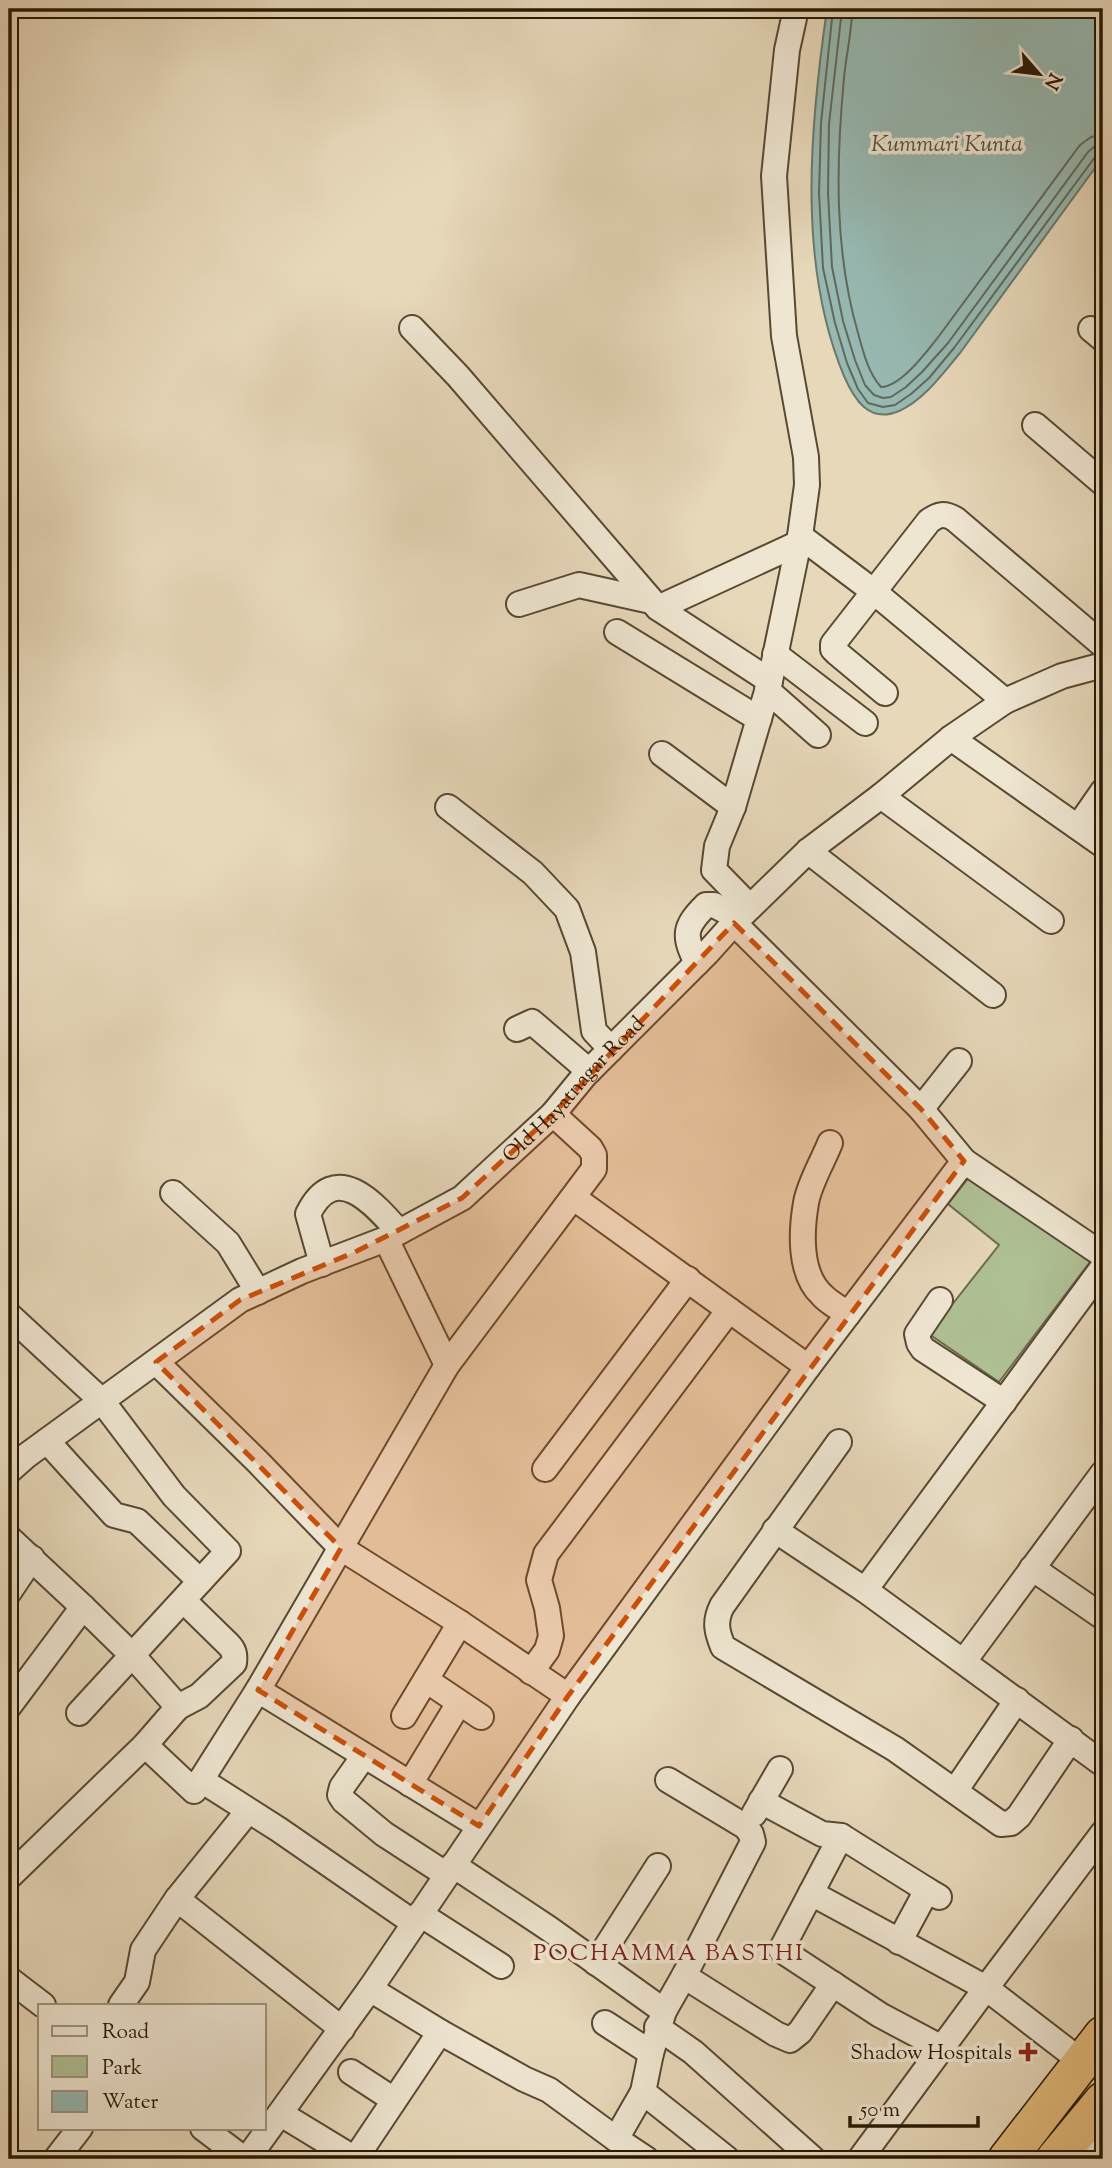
<svg xmlns="http://www.w3.org/2000/svg" width="1112" height="2168" font-family="'Sorts Mill Goudy',serif">
<style>
.green{fill:#afc095;stroke:#6c6c4d;stroke-width:2}
.water{fill:#97b9b2;stroke:#6b796d;stroke-width:2}
.lines{fill:none;stroke-linecap:round;stroke-linejoin:round}
.shore{stroke:#60695c;stroke-width:2}
.minor-casing{stroke:#584932;stroke-width:28}
.highway-casing{stroke:#281905;stroke-width:40}
.minor{stroke:#efe6d2;stroke-width:24}
.highway{stroke:#e4bc7d;stroke-width:37}
.marked{fill:#cb4f0b;fill-opacity:0.2;stroke:#cb4f0b;stroke-width:5;stroke-dasharray:14 9;stroke-linejoin:round}
.poi-dot{fill:#8f2418;stroke:#efe6d2;stroke-width:2.5}
.labels{text-anchor:middle;stroke-width:7;stroke-linejoin:round;paint-order:stroke}
.street-label{font-size:21px;fill:#281905;stroke:#efe6d2}
.poi-label{font-size:21px;fill:#281905;stroke:#efe6d2;text-anchor:end}
.water-label{font-size:23px;font-style:italic;fill:#4f5142;stroke:#efe6d2}
.neighbourhood-label{font-size:23px;letter-spacing:2px;fill:#7a1f14;stroke:#efe6d2}
</style>
<rect width="100%" height="100%" fill="#e7d8ba"/>
<filter id="stains"><feTurbulence type="fractalNoise" baseFrequency=".00286" numOctaves="4"/><feColorMatrix values="0 0 0 0 .2 0 0 0 0 .09 0 0 0 0 .02 0 0 0 .5 -.17"/></filter>
<radialGradient id="worn" r=".72"><stop offset=".6" stop-color="#630" stop-opacity="0"/><stop offset="1" stop-color="#630" stop-opacity=".3"/></radialGradient>
<path class="green" d="M973,1172l117,90 -91,120 -70,-48 70,-89 -51,-41z"/>
<path class="water" d="M827,9h276v148l-143,196c-17,20 -36,47 -61,58 -30,13 -45,-12 -55,-35 -47,-112 -34,-250 -17,-367z"/>
<g class="lines">
<path class="shore" d="M833,9l-12,114 -2,70 4,75 12,55 12,40 11,26 10,14 15,4 12,-2 16,-11 18,-16 25,-30 141,-191 8,-3
M842,9l-13,115 -1,69 4,74 11,54 12,39 10,25 9,10 9,3 8,-1 15,-10 16,-15 26,-29 140,-191 7,-6 8,-1
M852,9c0,23 -6,46 -8,69 -8,85 -10,172 14,255 5,18 10,40 23,54 20,0 46,-36 58,-51l141,-191 11,-8 12,-2"/>
<defs>
<g id="minor">
<path d="M412,328l46,48 200,232 112,73"/>
<path d="M1091,329l12,10"/>
<path d="M1035,425l68,58"/>
<path d="M800,536l73,55 132,110"/>
<path d="M519,604l60,-19 72,16"/>
<path d="M658,608l139,-64"/>
<path d="M617,632l142,87"/>
<path d="M775,654l90,69"/>
<path d="M767,690l51,45"/>
<path d="M885,693l-48,-40 -4,-4v-5l96,-123c10,-7 15,-8 26,-2l148,126"/>
<path d="M951,738l152,107"/>
<path d="M662,754l71,53"/>
<path d="M881,796l170,125"/>
<path d="M448,807l85,66 34,36 16,43 11,79 17,18"/>
<path d="M1078,827l25,-36"/>
<path d="M808,851l185,144"/>
<path d="M750,907l-36,-37 3,-24 16,-39 37,-126 30,-145 7,-51 -1,-28 -22,-121 -10,-160 13,-126 9,-41"/>
<path d="M734,923l187,186 43,52 139,94"/>
<path d="M697,963c-14,-28 -13,-36 9,-58h8l25,13"/>
<path d="M517,1029l15,-7 57,49"/>
<path d="M921,1109l38,-48"/>
<path d="M830,1143c-7,18 -21,41 -24,60 -5,29 -7,71 16,92 7,8 18,13 26,19"/>
<path d="M173,1193l55,50 30,49"/>
<path d="M574,1198l234,169"/>
<path d="M386,1239l61,126"/>
<path d="M322,1264l-14,-50c27,-55 66,-11 91,18"/>
<path d="M940,1300l-23,34 2,9 4,6 81,53"/>
<path d="M9,1315l93,86 72,95 54,55 -149,162"/>
<path d="M156,1362l102,100 83,86 119,75 108,73"/>
<path d="M47,1441l67,74 23,6 63,60"/>
<path d="M839,1442l-117,164c-8,16 -5,26 1,41l172,102 106,75 10,-1 8,-7 52,-77"/>
<path d="M545,1469l143,-190"/>
<path id="s1" d="M9,1471l17,-15 214,-156 62,-29 84,-32 76,-41 91,-84 32,-39 123,-123 26,-29 74,-72 73,-55 70,-58 54,-37 57,-25 41,-11"/>
<path d="M775,1530l90,60 238,174"/>
<path d="M9,1538l74,69 -74,99"/>
<path d="M1032,1568l71,49"/>
<path d="M865,1590l238,-323"/>
<path d="M9,1592l23,-34"/>
<path d="M964,1661l139,-188"/>
<path d="M531,1672l16,-22 4,-14 -4,-28 -8,-28 7,-26 183,-244"/>
<path d="M426,1680l55,37"/>
<path d="M258,1690l221,136"/>
<path d="M178,1707l21,-11 35,-33c1,-9 0,-13 -6,-19l-44,-43"/>
<path d="M404,1716l56,-93"/>
<path d="M145,1745l49,46 64,-101 189,-325 147,-196v-14l-4,-7 -37,-34"/>
<path d="M364,1756l-22,31 -2,8 4,6 40,33 63,41"/>
<path d="M201,1780l77,49 136,94"/>
<path d="M668,1780l78,47 5,7 2,8 -69,134 -20,35 -13,42 -8,39 84,67"/>
<path d="M410,1784l49,-81"/>
<path d="M955,1791l62,-91"/>
<path d="M761,1801l61,33 19,2 86,54"/>
<path d="M754,1814l26,-45"/>
<path d="M841,1836l-60,114 99,65 62,33"/>
<path d="M453,1865l95,63 116,83"/>
<path d="M9,1877l136,-132 33,-38 -46,-52 -49,-48"/>
<path d="M811,1893l175,95 96,74"/>
<path d="M177,1899l165,130"/>
<path d="M420,1914l81,52"/>
<path d="M899,1942l28,-52 12,7"/>
<path d="M596,1963l62,-97"/>
<path d="M684,1976l92,58 14,6 10,-8 33,-48"/>
<path d="M9,1979l34,26"/>
<path d="M370,1989l70,43 84,47 25,11 67,49"/>
<path d="M121,2005l16,-23 6,-32 34,-51 71,-88"/>
<path d="M605,2023l46,30"/>
<path d="M657,2027l36,25 120,107"/>
<path d="M351,2072l43,28"/>
<path d="M643,2092l-27,47 30,20"/>
<path d="M281,2114l74,45 85,-127"/>
<path d="M203,2128l41,31"/>
<path d="M1077,2133l26,21"/>
<path d="M56,2159l24,-31"/>
<path d="M247,2159l123,-170 198,-293 240,-329 156,-206"/>
<path d="M860,2159l126,-171 117,-155"/>
</g>
<path id="highway" d="M1007,2159l96,-124
M1055,2159l48,-58"/>
</defs>
<use href="#minor" class="minor-casing"/>
<use href="#highway" class="highway-casing"/>
<use href="#minor" class="minor"/>
<use href="#highway" class="highway"/>
</g>
<path class="marked" d="M734,923l187,186 43,52 -396,535 -89,130 -221,-136 83,-142 -185,-186 84,-62 115,-48 107,-54 91,-84z"/>
<path class="poi-dot" d="M1024.5 2041.5h7v7h7v7h-7v7h-7v-7h-7v-7h7z"/>
<g class="labels">
<g class="street-label">
<text dy="7" stroke="none"><textPath href="#s1" startOffset="688">Old Hayatnagar Road</textPath></text>
</g>
<g class="poi-label">
<text x="1012" y="2059">Shadow Hospitals</text>
</g>
<g class="water-label">
<text x="947" y="151">Kummari Kunta</text>
</g>
<g class="neighbourhood-label">
<text x="669" y="1960">POCHAMMA BASTHI</text>
</g>
</g>
<rect width="1112" height="2168" fill="none" stroke="#e7d8ba" stroke-width="35"/>
<rect x="10" y="10" width="1091" height="2147" fill="none" stroke="#281905" stroke-width="3.5"/>
<rect x="18" y="18" width="1077" height="2133" fill="none" stroke="#281905" stroke-width="2"/>
<rect x="38" y="2004" width="228" height="126" fill="#efe6d2" stroke="#9f9480" stroke-width="2"/>
<rect x="52" y="2026" width="35" height="10" fill="#efe6d2" stroke="#9f9480" stroke-width="2"/>
<text x="102" y="2038" font-size="21" fill="#281905">Road</text>
<rect x="52" y="2056" width="35" height="21" fill="#afc095" stroke="#9f9480" stroke-width="2"/>
<text x="102" y="2074" font-size="21" fill="#281905">Park</text>
<rect x="52" y="2091" width="35" height="21" fill="#97b9b2" stroke="#9f9480" stroke-width="2"/>
<text x="102" y="2108" font-size="21" fill="#281905">Water</text>
<g transform="translate(1039 74) rotate(118)" stroke="#efe6d2" stroke-width="5" paint-order="stroke">
<path d="M0-5L12 26L0 18L-12 26Z" fill="#281905"/>
<text y="-10" font-size="19" font-weight="bold" text-anchor="middle" fill="#281905">N</text>
</g>
<path d="M850 2116v10h128v-10" fill="none" stroke="#281905" stroke-width="3.5"/>
<text x="860" y="2116" font-size="21" fill="#281905" stroke="#efe6d2" stroke-width="5" paint-order="stroke">50 m</text>
<rect width="100%" height="100%" filter="url(#stains)"/>
<rect width="100%" height="100%" fill="url(#worn)"/>
</svg>
